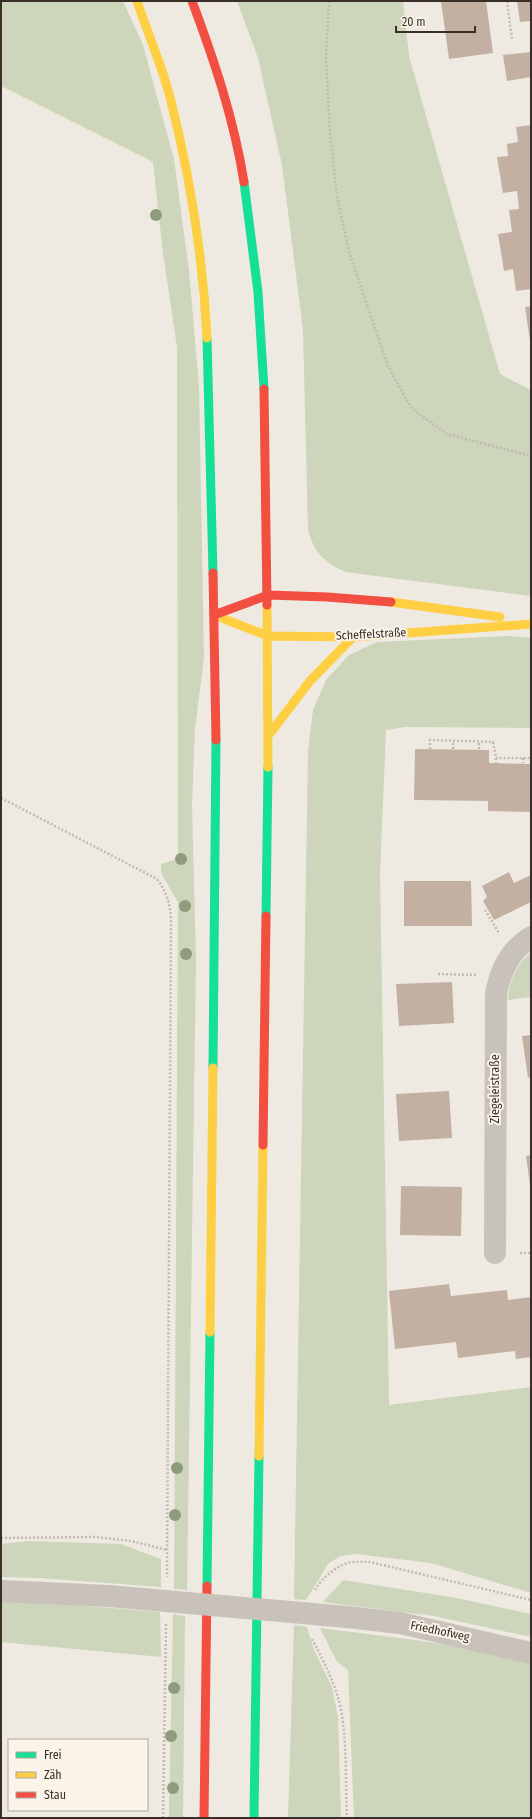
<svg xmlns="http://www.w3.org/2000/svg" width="532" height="1819" font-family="'Fira Sans Condensed',sans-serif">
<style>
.green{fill:#cdd5bb}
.building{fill:#c3b0a3}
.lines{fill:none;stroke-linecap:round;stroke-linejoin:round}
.path{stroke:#c0bab3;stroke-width:2.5;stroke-dasharray:2 2;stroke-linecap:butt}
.street{stroke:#c8c2ba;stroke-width:22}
.fast{stroke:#16e098;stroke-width:9}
.slow{stroke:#ffcf43;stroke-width:9}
.jam{stroke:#f24e42;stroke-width:9}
.street-bridge{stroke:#c8c2ba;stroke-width:22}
.tree{fill:#909a7d}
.labels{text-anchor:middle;stroke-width:4;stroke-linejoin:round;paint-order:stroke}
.street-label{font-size:12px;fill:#392f28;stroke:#fbf5e9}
</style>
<rect width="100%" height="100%" fill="#eeeae2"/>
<path class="green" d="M1,1h122l20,44 31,114 15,112 10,115 5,272 -9,70 -3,77 4,155 -9,630 -13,-1 4,-687 -17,-29v-9l17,-5 -1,-512 -14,-93 -10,-92 -152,-76z
M237,1h166l6,55 91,318 31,16v206l-186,-24c-22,-11 -30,-18 -37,-42l-5,-200 -21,-165 -24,-107z
M509,636l22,2v90l-126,-1 -19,3 -6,143 9,532 142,-18v206l-100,-30 -74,-9 -17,2 -12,8 -22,36 -12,-1 14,-847 5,-42 13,-30 23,-25 28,-13z
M531,952v45l-23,3c1,-20 8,-34 23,-48z
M29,1541l92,3 40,15v28l-122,-9 -38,-1v-33z
M343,1580l114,18 74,16v23l-97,-21 -111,-14z
M1,1599l159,13 1,45 -160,-15z
M173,1614l12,2 -2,202h-14z
M294,1625l13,2 7,23 18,37 6,31 3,100h-53z
M320,1628l103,13 48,8 60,15v154h-177l-6,-148 -11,-8z"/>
<path class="building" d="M441,1h45l7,52 -44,6z
M517,1h14v20l-11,1z
M531,52v25l-24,4 -4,-26z
M531,125v164l-15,2 -3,-22 -9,2 -6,-37 14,-2 -3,-22 10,-1 -2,-18 -14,2 -6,-36 11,-1 -1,-12 11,-2 -2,-15z
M531,306v35h-1l-5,-34z
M415,749l74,1v13l42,1v48l-43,-1v-10l-74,-1z
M509,872l5,11 17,-8v27l-37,18 -11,-19 4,-4 -5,-11z
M404,881h67l1,45h-68z
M452,982l2,41 -55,3 -3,-42z
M531,1035v42l-3,1 -6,-42z
M449,1091l3,47 -53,3 -3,-47z
M531,1155v30h-1l-4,-29z
M401,1186l61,1 -1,49 -61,-1z
M449,1284l2,12 56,-6 1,10 23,-3v60l-15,2 -1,-8 -57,7 -2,-16 -61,7 -6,-58z"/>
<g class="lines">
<path class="path" d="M329,1l-3,56 4,76 7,63 12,56 39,114 23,42 36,26 84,22
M507,1l5,38
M430,749v-9l63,2 3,16h35
M453,749v-8
M479,749v-8
M496,758v5
M523,758v5
M1,798l156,81c10,13 13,25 14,41l-4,657
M485,910l14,23
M438,974l38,1
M520,1253h11
M1,1538l94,-1 36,4 36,9
M315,1590c6,-11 21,-24 33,-27 7,-2 15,-1 22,-1l161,38
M312,1639c10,19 20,38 26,59 10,32 7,85 9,120
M163,1818l3,-194"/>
<path class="street" d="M495,1253l1,-259c4,-23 14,-44 35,-57
M1,1591l108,5
M347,1617l53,6 131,30"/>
<path class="fast" d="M244,182l14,110 6,97
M207,338l6,235
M266,916l2,-149
M213,1068l3,-328
M207,1586l3,-254
M254,1818l5,-362"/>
<path class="slow" d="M137,1c11,33 26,67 34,100 20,80 32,155 36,237
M391,602l109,15
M267,605l1,162
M214,615l54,21 85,1 178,-13
M268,736l42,-55 43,-44
M210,1332l3,-264
M259,1456l4,-311"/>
<path class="jam" d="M192,1c22,59 42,118 52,181
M264,389l3,216
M213,573l3,167
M268,595l59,2 64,5
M214,615l54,-20
M263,1145l3,-229
M204,1818l3,-232"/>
<path class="street-bridge" d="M109,1596l238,21"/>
</g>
<g class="tree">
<circle cx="156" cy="215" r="6"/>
<circle cx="181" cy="859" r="6"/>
<circle cx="185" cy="906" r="6"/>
<circle cx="186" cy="954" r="6"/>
<circle cx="177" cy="1468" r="6"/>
<circle cx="175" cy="1515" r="6"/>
<circle cx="174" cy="1688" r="6"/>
<circle cx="171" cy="1736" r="6"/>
<circle cx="173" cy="1788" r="6"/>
</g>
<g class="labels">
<g class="street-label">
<text transform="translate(371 634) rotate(-3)" y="4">Scheffelstraße</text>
<text transform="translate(495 1089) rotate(-90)" y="4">Ziegeleistraße</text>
<text transform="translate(440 1631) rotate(12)" y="4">Friedhofweg</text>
</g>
</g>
<rect width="532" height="1819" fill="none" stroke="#392f28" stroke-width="4"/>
<rect x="8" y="1739" width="140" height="72" fill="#fbf5e9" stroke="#ada69c"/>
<rect x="16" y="1752" width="20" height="6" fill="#16e098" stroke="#ada69c"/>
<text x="44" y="1759" font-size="12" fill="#392f28">Frei</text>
<rect x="16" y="1772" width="20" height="6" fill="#ffcf43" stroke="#ada69c"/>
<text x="44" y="1779" font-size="12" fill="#392f28">Zäh</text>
<rect x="16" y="1792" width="20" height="6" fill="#f24e42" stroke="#ada69c"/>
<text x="44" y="1799" font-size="12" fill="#392f28">Stau</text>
<path d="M396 26v6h79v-6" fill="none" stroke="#392f28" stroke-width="2"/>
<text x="402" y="26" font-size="12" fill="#392f28" stroke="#fbf5e9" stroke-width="3" paint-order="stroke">20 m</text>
</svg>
